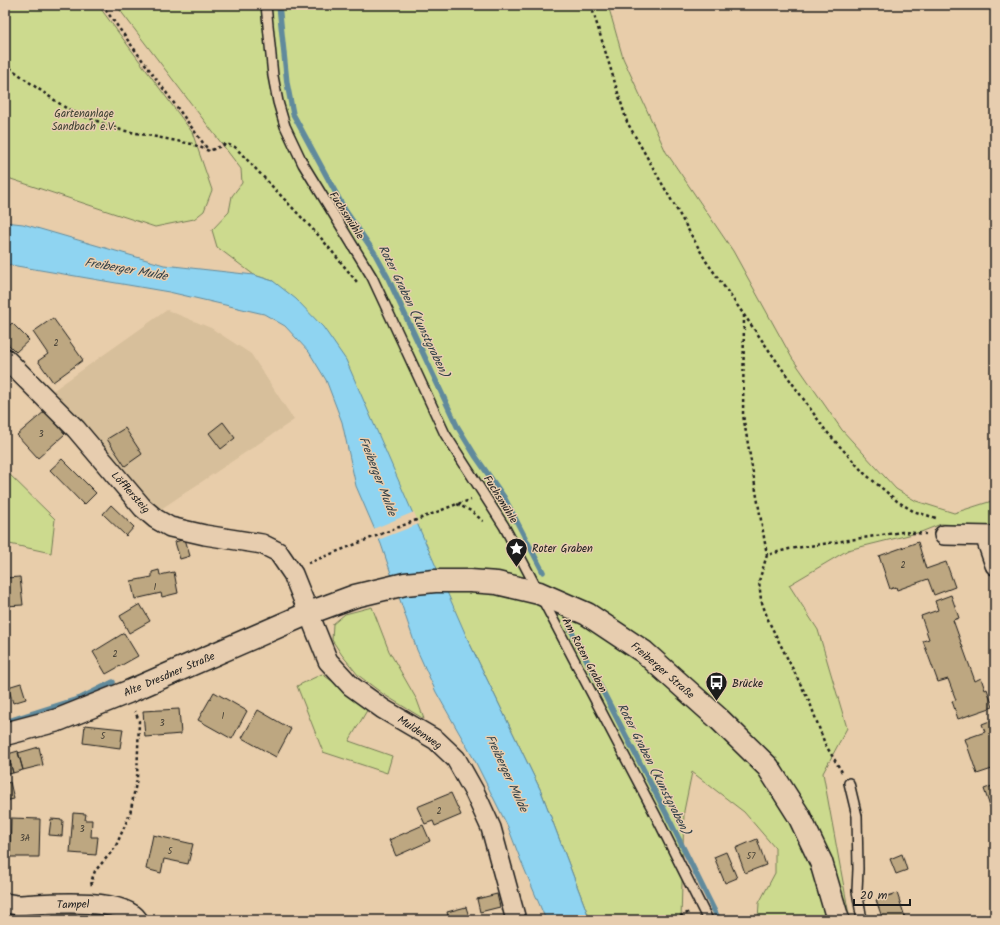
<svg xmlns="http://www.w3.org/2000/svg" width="1000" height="925" font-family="Kalam,sans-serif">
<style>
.built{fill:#d7bf9b}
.green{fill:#ccda8e;stroke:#747b55}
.water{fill:#8fd4f1;stroke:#618a9c}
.pier{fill:#e8cdaa}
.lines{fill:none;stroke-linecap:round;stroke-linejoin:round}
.stream{stroke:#618a9c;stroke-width:5.5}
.building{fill:#bda781;stroke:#1c1c1c}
.lane-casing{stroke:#1c1c1c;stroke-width:12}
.street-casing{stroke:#1c1c1c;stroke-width:22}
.secondary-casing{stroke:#1c1c1c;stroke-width:25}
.path{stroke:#1c1c1c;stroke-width:2.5;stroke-dasharray:3 3;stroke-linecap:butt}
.lane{stroke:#e7cdaf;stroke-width:9}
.street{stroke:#e7cdaf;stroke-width:19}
.secondary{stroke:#e7cdaf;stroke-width:22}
.labels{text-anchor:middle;stroke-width:3;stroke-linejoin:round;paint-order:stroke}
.number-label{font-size:9px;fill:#443f35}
.park-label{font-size:11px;fill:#3f4233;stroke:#e7cdaf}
.street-label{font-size:11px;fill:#1c1c1c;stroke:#e7cdaf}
.poi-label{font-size:11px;fill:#1c1c1c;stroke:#e7cdaf;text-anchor:start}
.water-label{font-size:12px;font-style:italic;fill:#334147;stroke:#e7cdaf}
</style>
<rect width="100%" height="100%" fill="#e8cdaa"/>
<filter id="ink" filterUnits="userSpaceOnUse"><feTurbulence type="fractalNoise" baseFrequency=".025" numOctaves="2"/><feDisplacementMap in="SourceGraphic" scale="8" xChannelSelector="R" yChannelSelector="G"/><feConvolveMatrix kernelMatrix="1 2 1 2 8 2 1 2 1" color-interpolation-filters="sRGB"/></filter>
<g filter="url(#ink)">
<path class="built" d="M167,310l44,18 40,26 43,66 -136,91 -107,-119z"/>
<path class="green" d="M5,5h93l94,127 20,58 -8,21 -10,8 -39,8 -150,-50z
M116,5h492l15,53 43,94 67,99 59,107 50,72 54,59 20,12 38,12 41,-13v27l-54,-3 -20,8 -73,18 -59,35 29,45 29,98 -24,45 27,147h-92l1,-17 16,-30v-25l-31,-36 -52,-40 -8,39 -3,109h-91l-49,-129 -73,-151 -195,-359 -19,-6 -37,-28 -5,-17 17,-18 3,-16 10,-13 -1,-14z
M5,470l50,49 -4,34 -46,-10z
M372,607l17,44 28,49 7,19 -41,-25 -25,-19 -16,-20 -10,-15 1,-16 12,-10z
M322,674l47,33 -20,34 43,15 -5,17 -64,-21 -26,-66z"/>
<path class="water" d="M5,222l18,2 141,41 90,10 19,6 23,18 27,28 23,33 122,280 73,151 49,129h-44l-25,-59 -13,-34 -33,-66 -39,-69 -19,-42 -36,-106 -25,-58 -14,-64 -16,-42 -17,-28 -24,-26 -21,-12 -95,-22 -164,-28z"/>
<path class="pier" d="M414,512l5,12 -41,16 -5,-11z"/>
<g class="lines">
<path class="stream" d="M279,5l8,78 6,31 52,96 29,42 13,24 70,150 19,31 28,40 39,75
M570,628l97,187 52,105
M5,722l76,-24 32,-16"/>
</g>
<path class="building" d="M53,318l30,42 -30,22 -15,-21 10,-7 -15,-22z
M12,323l17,17 -13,12 -11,-11v-11z
M45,411l20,23 -27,24 -21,-23z
M223,422l12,16 -14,11 -12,-16z
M125,428l17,26 -17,12 -18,-27z
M62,459l34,34 -12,12 -34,-35z
M111,505l23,22 -8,9 -23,-22z
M185,539l5,17 -10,3 -5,-17z
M918,542l8,27 20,-7 9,25 -21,8 -6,-16 -31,11 -1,-3 -6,2 -11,-33z
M159,570l1,5 14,-3 4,21 -16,4 -1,-4 -26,6 -4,-18 21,-4v-5z
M20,577l3,28 -18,1v-28z
M951,595l8,23 -6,2 22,61 6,-3 4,12 2,-1 6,18 -35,12 -6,-18 4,-1 -8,-21 -10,3 -15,-41 6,-2 -8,-23 17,-6 -3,-9z
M140,604l10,17 -21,12 -9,-17z
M124,633l14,23 -32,18 -13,-22z
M21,683l5,16 -13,4 -5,-16z
M214,692l33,19 -15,28 -34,-19z
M179,709l2,25 -36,3 -2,-26z
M258,710l33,19 -15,28 -34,-19z
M995,719v49l-18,6 -12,-35 20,-7 -3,-8z
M85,725l38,4 -3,19 -37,-5z
M39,747l4,18 -20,5 -5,-17z
M18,751l5,19 -10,3 -5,-19z
M5,754h3l5,19 -8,2z
M10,782l4,17 -9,2v-17z
M995,785v36l-11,-32z
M451,793l10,22 -26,11 -2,-5 -8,3 -8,-17z
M73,813l13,1 -1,6h7l-1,17h7l-2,18 -26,-2z
M11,818l29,1 -1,38h-29z
M51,819l12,1 -1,16 -13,-1z
M423,825l7,16 -34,15 -7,-16z
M153,835l40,9 -5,20 -24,-5 -3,14 -15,-4z
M757,839l9,26 -21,8 -9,-25z
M726,852l11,26 -12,5 -11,-26z
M902,854l5,16 -11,4 -6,-15z
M897,893l9,27h-23l-7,-20z
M497,894l3,13 -20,5 -3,-13z
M466,907l4,13h-21l-2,-8z"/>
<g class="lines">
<defs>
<path id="lane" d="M266,5l7,71 5,26 7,24 18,38 69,113 73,157 59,92 152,290 52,104
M849,783l8,33 1,53 -1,22 5,29"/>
<path id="street" d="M5,358l71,71 67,79 13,11 14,8 35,8 57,9 16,8 15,22 35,87 23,25 32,23 53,31 20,19 19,34 16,35 25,92
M944,535l51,1
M985,536l10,29
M5,903l12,2c26,-1 105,-9 121,15"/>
<path id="secondary" d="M5,734l53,-14 70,-28 181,-79 46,-17 50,-12 30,-3h35l27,2 42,10 48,21 57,38 75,67 49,48 31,49 22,46 17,58"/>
</defs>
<use href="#lane" class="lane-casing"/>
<use href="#street" class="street-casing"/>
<use href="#secondary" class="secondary-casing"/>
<path class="path" d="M102,5l107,146
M591,5l36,117 79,139 120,170 38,42 33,28 16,10 23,7
M5,64l32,24 29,20 12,6 43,16 71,14 17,7 17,-7 9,3 86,91 36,44
M744,315l-1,100 24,140
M457,504l14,7 12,10
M308,563l149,-59 14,-4
M842,772l-17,-28 -15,-41 -41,-81 -8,-22 -2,-19 8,-26 22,-6 113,-17 24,2
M92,885l-1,-3 4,-11 20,-23 15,-34 7,-36 2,-57 -4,-10
M680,916l10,-4"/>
<use href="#lane" class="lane"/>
<use href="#street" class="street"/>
<use href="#secondary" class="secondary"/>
</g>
</g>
<defs>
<symbol id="sight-pin" viewBox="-11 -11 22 30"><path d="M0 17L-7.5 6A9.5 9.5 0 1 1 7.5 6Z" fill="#1c1c1c" stroke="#e7cdaf"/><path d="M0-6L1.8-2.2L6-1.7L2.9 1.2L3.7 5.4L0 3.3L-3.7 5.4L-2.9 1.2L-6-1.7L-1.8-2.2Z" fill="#fff"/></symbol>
<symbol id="bus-pin" viewBox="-11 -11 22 30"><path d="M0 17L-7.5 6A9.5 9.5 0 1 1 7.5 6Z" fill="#1c1c1c" stroke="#e7cdaf"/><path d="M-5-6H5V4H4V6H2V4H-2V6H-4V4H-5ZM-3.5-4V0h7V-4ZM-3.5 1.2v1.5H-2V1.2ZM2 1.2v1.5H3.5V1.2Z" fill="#fff"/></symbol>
</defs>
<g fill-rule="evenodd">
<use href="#sight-pin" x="504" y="536" width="25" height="34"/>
<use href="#bus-pin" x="704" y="670" width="25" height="34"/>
</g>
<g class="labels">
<g class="number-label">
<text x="56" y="346">2</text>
<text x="41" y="437">3</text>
<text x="903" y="568">2</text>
<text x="155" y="590">1</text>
<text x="115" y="657">2</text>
<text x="223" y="719">1</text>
<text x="162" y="726">3</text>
<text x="103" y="739">5</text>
<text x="439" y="814">2</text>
<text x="82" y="832">3</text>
<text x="25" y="841">3A</text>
<text x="170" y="854">5</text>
<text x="751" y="859">57</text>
</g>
<g class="park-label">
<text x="84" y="117">Gartenanlage<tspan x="84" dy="13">Sandbach e.V.</tspan></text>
</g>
<g class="street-label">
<text transform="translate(347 215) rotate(57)" y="4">Fuchsmühle</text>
<text transform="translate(131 492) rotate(48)" y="4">Löfflersteig</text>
<text transform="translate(501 499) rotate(58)" y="4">Fuchsmühle</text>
<text transform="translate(585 655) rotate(62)" y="4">Am Roten Graben</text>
<text transform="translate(663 670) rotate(41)" y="4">Freiberger Straße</text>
<text transform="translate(169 674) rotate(-23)" y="4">Alte Dresdner Straße</text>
<text transform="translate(420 732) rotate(34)" y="4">Muldenweg</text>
<text transform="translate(73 904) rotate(-1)" y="4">Tampel</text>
</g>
<g class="poi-label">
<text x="532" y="552">Roter Graben</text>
<text x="732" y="687">Brücke</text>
</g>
<g class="water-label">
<text transform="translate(126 269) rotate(10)" y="4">Freiberger Mulde</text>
<text transform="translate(414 311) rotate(64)" y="4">Roter Graben (Kunstgraben)</text>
<text transform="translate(378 476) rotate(69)" y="4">Freiberger Mulde</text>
<text transform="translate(654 769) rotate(63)" y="4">Roter Graben (Kunstgraben)</text>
<text transform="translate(507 773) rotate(65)" y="4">Freiberger Mulde</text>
</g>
</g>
<rect width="1000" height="925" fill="none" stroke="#e7cdaf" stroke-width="20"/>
<rect x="10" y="10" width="980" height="905" fill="none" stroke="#1c1c1c" stroke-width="1.5" filter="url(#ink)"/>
<path d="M854 899v6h56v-6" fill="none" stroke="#1c1c1c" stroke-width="2"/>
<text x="860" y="899" font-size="12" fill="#1c1c1c" stroke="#e7cdaf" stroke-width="3" paint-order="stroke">20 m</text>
</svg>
